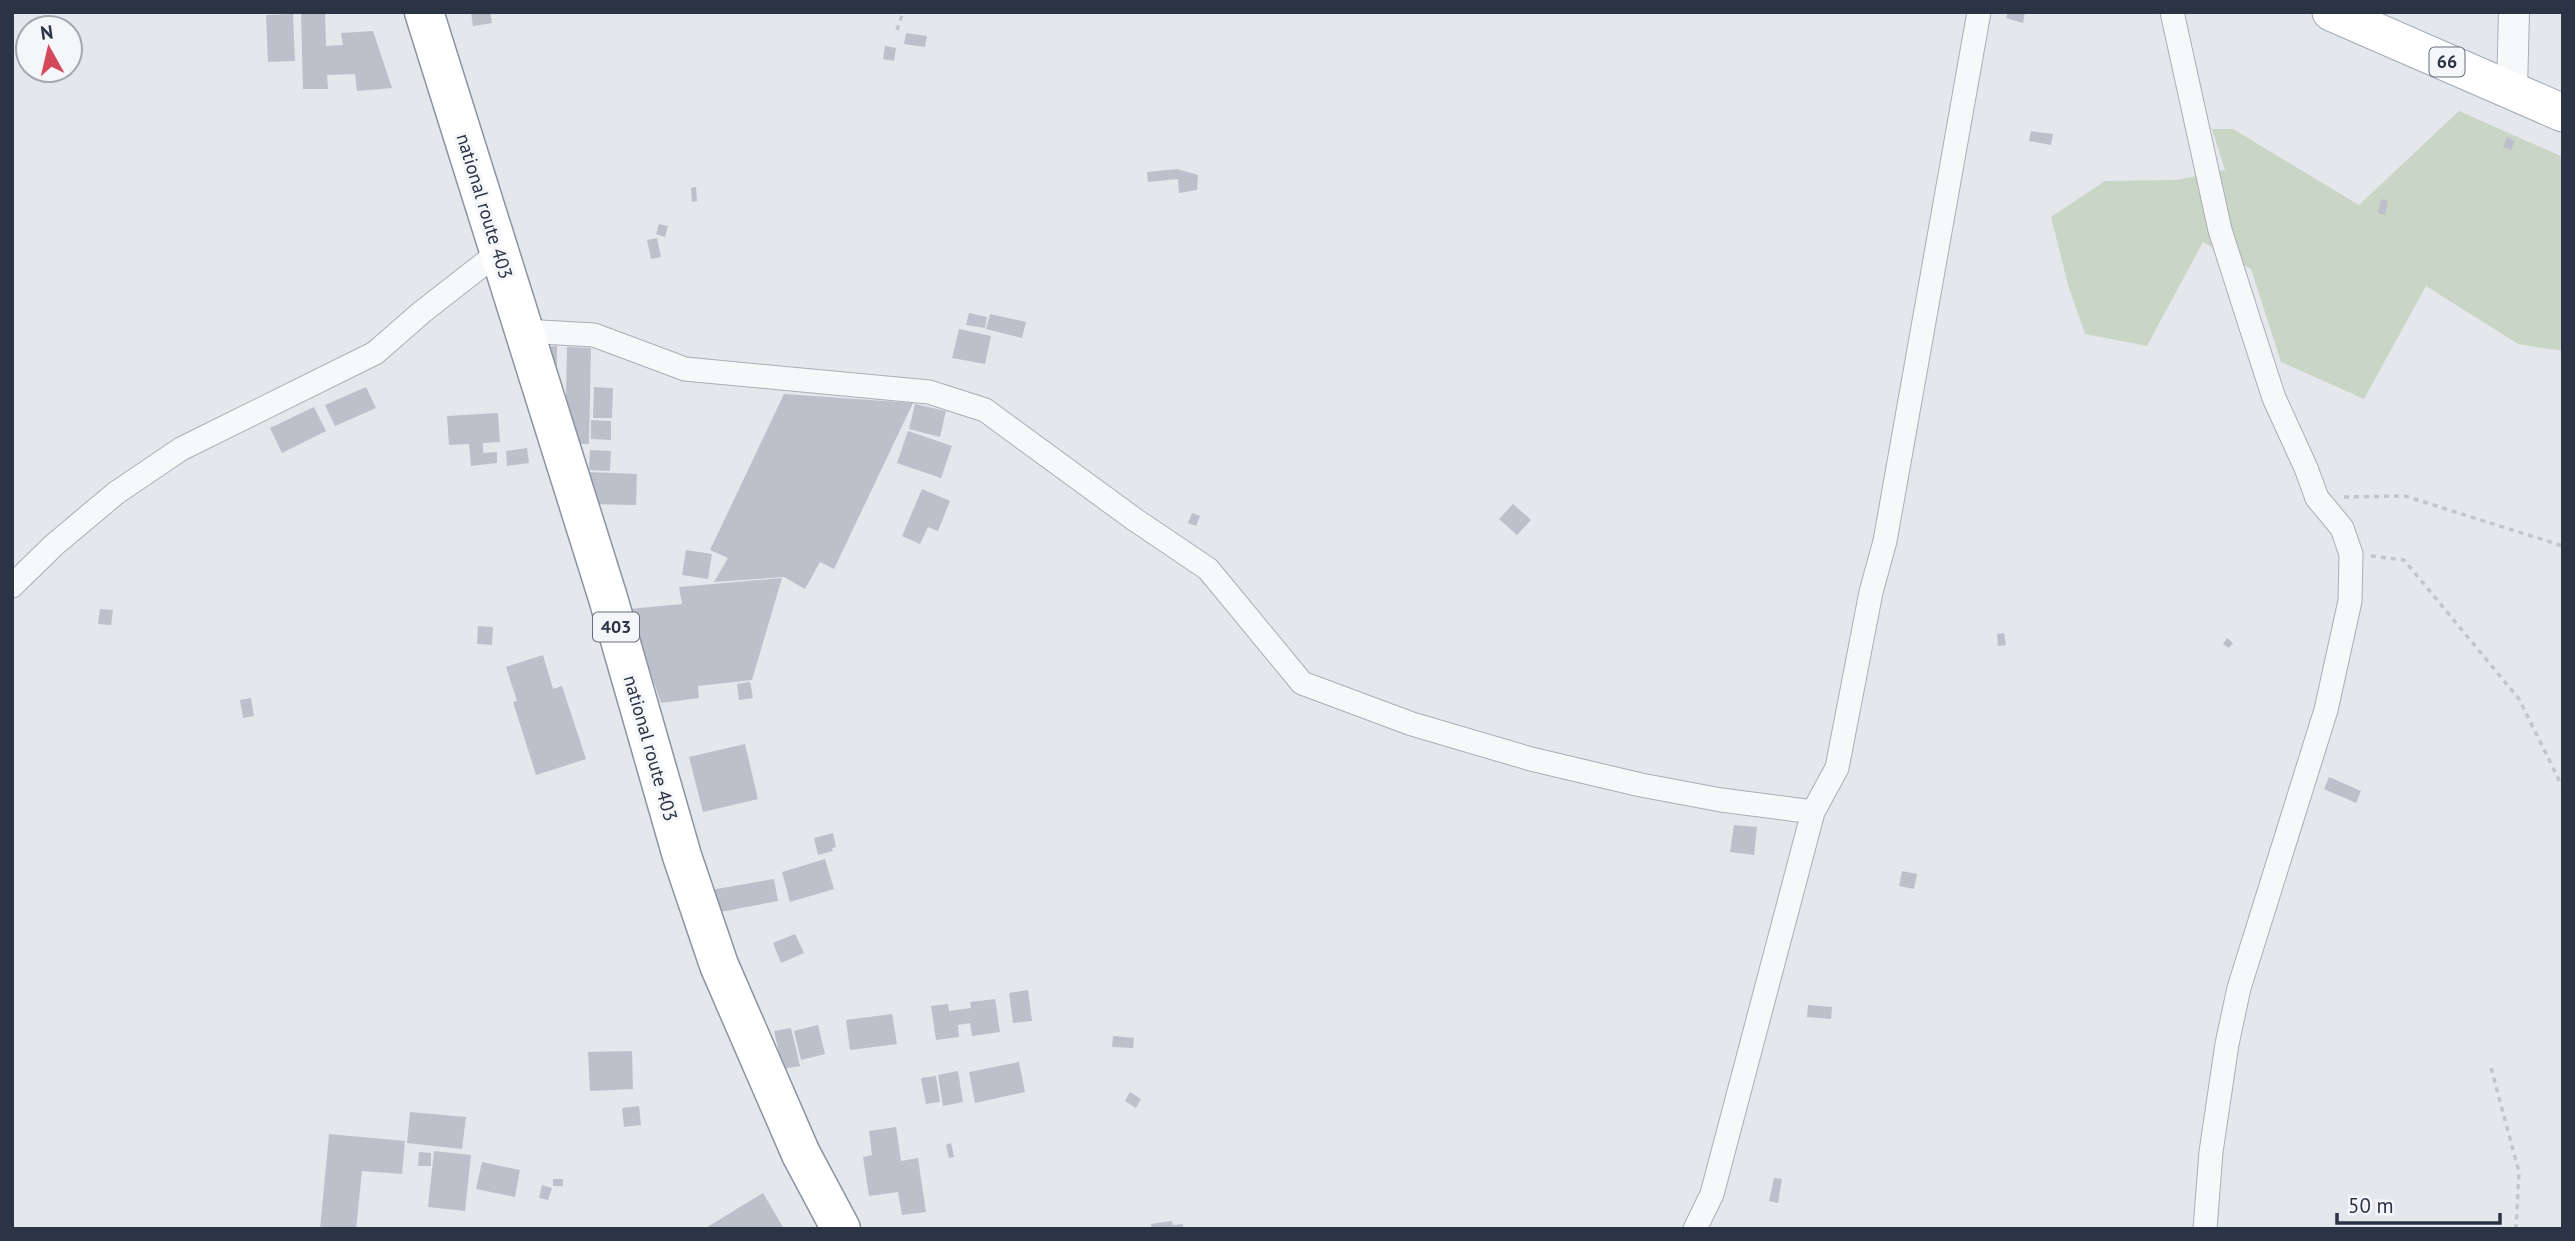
<svg xmlns="http://www.w3.org/2000/svg" width="2575" height="1241" font-family="'PT Sans',sans-serif">
<style>
.green{fill:#c9d6c5}
.building{fill:#bbc0ca}
.lines{fill:none;stroke-linecap:round;stroke-linejoin:round}
.minor-casing{stroke:#a9aeb7;stroke-width:25}
.tertiary-casing{stroke:#a9aeb7;stroke-width:32}
.primary-casing{stroke:#a3abb8;stroke-width:39}
.trunk-casing{stroke:#8b94a3;stroke-width:41}
.path{stroke:#c2c5cb;stroke-width:3.5;stroke-dasharray:5 5;stroke-linecap:butt}
.minor{stroke:#f7f8fa;stroke-width:23}
.tertiary{stroke:#f7f8fa;stroke-width:30}
.primary{stroke:#fff;stroke-width:37}
.trunk{stroke:#fff;stroke-width:38}
.labels{text-anchor:middle;stroke-width:6;stroke-linejoin:round;paint-order:stroke}
.shield{fill:#f4f6f9;stroke:#676e7b;stroke-width:2}
.shield-label{font-size:18px;font-weight:bold;fill:#2b3445}
.street-label{font-size:19px;fill:#2b3445;stroke:#f4f6f9}
</style>
<rect width="100%" height="100%" fill="#e4e7ec"/>
<path class="green" d="M2459,111l104,46v194l-45,-7 -92,-58 -62,113 -83,-37 -30,-93 -48,-27 -56,104 -62,-12 -17,-49 -17,-68 54,-36 72,-1 48,-10 -13,-41h21l126,76z"/>
<path class="building" d="M301,12h24l1,34 17,-1 -2,-12 32,-2 19,57 -35,3 -2,-17 -28,1 1,14h-25z
M471,12h19l2,11 -19,3z
M2008,12h17l-2,11 -17,-5z
M293,14l2,47 -27,1 -2,-47z
M906,33l21,3 -2,11 -21,-3z
M885,46l11,2 -2,13 -11,-2z
M2031,131l22,3 -2,11 -22,-4z
M2507,137l8,4 -4,9 -8,-3z
M1177,169l21,6 -1,15 -18,3 -1,-14 -30,3 -1,-10z
M696,187l1,14 -5,1 -1,-14z
M2381,199l7,2 -3,14 -7,-2z
M659,224l9,2 -3,11 -9,-3z
M657,238l4,19 -10,2 -4,-19z
M969,313l18,4 -2,11 -19,-3z
M990,314l36,8 -4,16 -36,-9z
M959,329l32,7 -6,28 -33,-6z
M557,346v21h-17v-20z
M567,347l24,1 -2,96h-24z
M366,387l10,21 -41,18 -10,-21z
M594,387l19,1 -1,30h-19z
M784,394l129,9 -79,166 -14,-7 -15,27 -21,-12 -70,5 14,-24 -18,-8z
M915,404l31,7 -6,26 -31,-8z
M314,407l12,24 -44,22 -12,-25z
M498,413l2,29 -17,1v10l14,-1v11l-26,3 -2,-22 -20,1 -2,-29z
M591,420l20,1v19l-20,-1z
M908,431l44,15 -11,32 -44,-15z
M527,448l2,15 -22,3 -1,-15z
M590,450l21,1 -1,20 -21,-1z
M588,472l49,2 -1,31 -48,-1z
M922,489l28,12 -12,30 -10,-4 -8,17 -18,-8z
M1513,504l18,16 -14,15 -18,-16z
M1192,513l8,3 -4,10 -8,-3z
M686,550l26,4 -4,25 -26,-4z
M782,578l-30,102 -54,6 1,12 -38,5 -32,-94 53,-5 -3,-17z
M100,609l13,1 -2,15 -13,-1z
M478,626l15,1 -1,18 -15,-1z
M2004,633l2,12 -8,1 -1,-12z
M2227,638l6,5 -4,5 -6,-4z
M543,655l10,34 9,-3 24,73 -50,16 -23,-73 4,-1 -11,-34z
M750,682l3,16 -14,2 -2,-16z
M251,698l3,18 -11,2 -3,-18z
M745,744l13,55 -55,13 -14,-55z
M2329,777l32,14 -5,12 -32,-14z
M1734,825l23,2 -3,28 -24,-3z
M833,833l3,14 -4,1 1,3 -15,4 -4,-17z
M825,859l9,30 -44,13 -8,-30z
M1902,871l15,3 -3,15 -15,-3z
M774,879l4,22 -63,12 -4,-23z
M795,934l9,19 -23,10 -8,-20z
M1028,990l4,31 -19,2 -4,-30z
M995,999l5,33 -28,4 -2,-13 -12,2 1,12 -23,3 -5,-34 17,-2 1,7 22,-3 -1,-6z
M1808,1005l24,2 -1,12 -24,-2z
M892,1014l5,30 -47,6 -4,-30z
M818,1025l7,29 -24,6 -7,-29z
M791,1028l9,38 -17,3 -9,-38z
M1113,1036l21,2 -1,10 -21,-1z
M632,1051l1,38 -43,2 -2,-39z
M1019,1062l6,30 -50,11 -6,-31z
M958,1071l5,31 -20,4 -5,-31z
M936,1076l4,26 -14,2 -5,-26z
M1130,1092l11,7 -5,9 -11,-7z
M639,1106l2,19 -17,2 -2,-19z
M410,1112l56,5 -4,32 -55,-6z
M896,1127l5,34 17,-3 8,54 -24,3 -4,-23 -29,4 -6,-39 9,-2 -3,-24z
M329,1134l76,7 -3,33 -40,-3 -6,58h-36z
M951,1143l3,14 -5,1 -3,-13z
M434,1151l37,4 -6,56 -37,-4z
M419,1152l12,1v13h-13z
M482,1162l38,8 -5,27 -39,-8z
M1774,1178l8,1 -4,24 -9,-2z
M553,1179h10v7h-10z
M542,1185l10,3 -4,12 -9,-2z
M763,1193l21,36h-80z
M1172,1221l1,4 10,-1v5h-31l-1,-5z"/>
<g class="lines">
<defs>
<path id="minor" d="M2172,12l48,218 30,94 24,74 32,70 11,30 25,30 9,26 -1,47 -24,109 -87,278 -12,56 -16,108 -6,77
M524,331l70,4 91,34 244,23 56,18 149,109 74,50 94,114 110,41 119,35 110,26 80,15 92,12
M12,586l42,-41 62,-52 65,-44 194,-96 47,-41 77,-60
M1695,1229l17,-35 101,-382 24,-44 34,-176 14,-51 94,-529"/>
<path id="tertiary" d="M2512,90l2,-78"/>
<path id="primary" d="M2331,12l232,101"/>
<path id="trunk" d="M424,12l184,586 74,258 37,109 82,189 40,75"/>
</defs>
<use href="#minor" class="minor-casing"/>
<use href="#tertiary" class="tertiary-casing"/>
<use href="#primary" class="primary-casing"/>
<use href="#trunk" class="trunk-casing"/>
<path class="path" d="M897,30l6,-18
M2344,497l61,-1 158,50
M2371,556l33,4 115,139 44,89
M2491,1068l28,104 -3,57"/>
<use href="#minor" class="minor"/>
<use href="#tertiary" class="tertiary"/>
<use href="#primary" class="primary"/>
<use href="#trunk" class="trunk"/>
</g>
<g class="labels">
<g class="shield">
<rect x="2429.5" y="47.5" width="35" height="29" rx="5"/>
<rect x="593" y="612.5" width="46" height="29" rx="5"/>
</g>
<g class="shield-label">
<text x="2447" y="68">66</text>
<text x="616" y="633">403</text>
</g>
<g class="street-label">
<text transform="translate(485 206) rotate(73)" y="7">national route 403</text>
<text transform="translate(651 748) rotate(74)" y="7">national route 403</text>
</g>
</g>
<rect width="2575" height="1241" fill="none" stroke="#2b3445" stroke-width="28"/>
<g transform="translate(49 49) rotate(352)"><circle r="33" fill="#f4f6f9" stroke="#a4a8b1" stroke-width="2"/>
<path d="M0-5L12 26L0 18L-12 26Z" fill="#d1495b"/>
<text y="-10" font-size="19" font-weight="bold" text-anchor="middle" fill="#2b3445">N</text>
</g>
<path d="M2337 1213v10h163v-10" fill="none" stroke="#2b3445" stroke-width="3.5"/>
<text x="2348" y="1213" font-size="21" fill="#2b3445" stroke="#f4f6f9" stroke-width="5" paint-order="stroke">50 m</text>
</svg>
